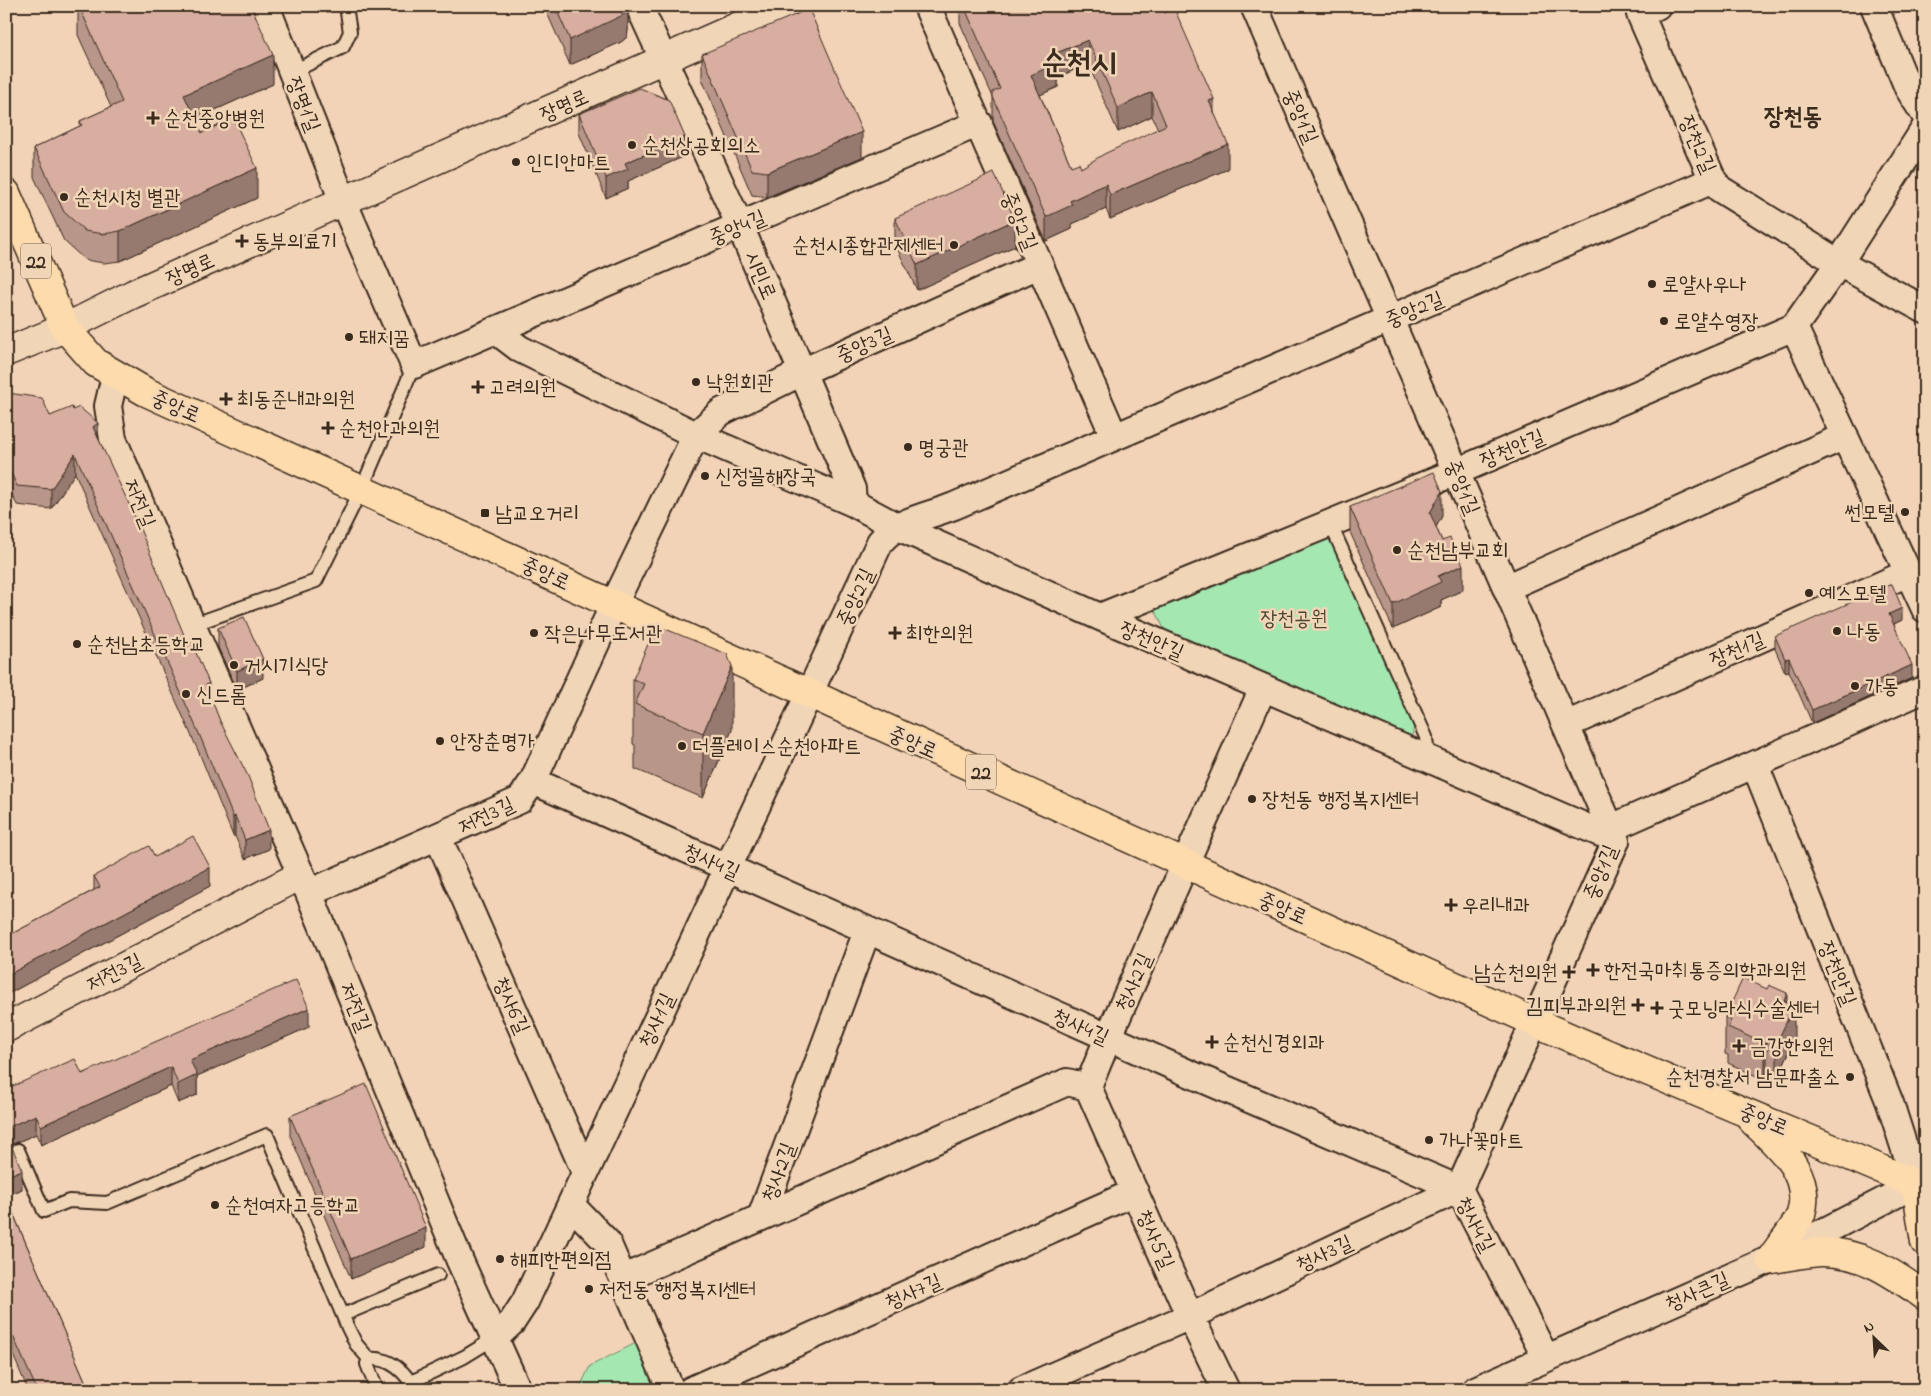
<svg xmlns="http://www.w3.org/2000/svg" width="1931" height="1396" font-family="'Indie Flower','Poor Story',sans-serif">
<style>
.green{fill:#a4e7b1;stroke:#708868}
.lines{fill:none;stroke-linecap:round;stroke-linejoin:round}
.service-casing{stroke:#3b2a1e;stroke-width:16}
.minor-casing{stroke:#3b2a1e;stroke-width:30}
.tertiary-casing{stroke:#3b2a1e;stroke-width:31}
.secondary-casing{stroke:#3b2a1e;stroke-width:31}
.primary-casing{stroke:#3b2a1e;stroke-width:31}
.service{stroke:#f1d5b7;stroke-width:12}
.minor{stroke:#f1d5b7;stroke-width:26}
.tertiary{stroke:#f1d5b7;stroke-width:28}
.secondary{stroke:#f1d5b7;stroke-width:28}
.primary{stroke:#fddbac;stroke-width:28}
.wall{fill:#b9968a;stroke:#3b2a1e;fill-rule:evenodd}
.shaded-wall{fill:#967a70;stroke:#3b2a1e}
.building{fill:#d7aea0;stroke:#3b2a1e;fill-rule:evenodd}
.poi-dot{fill:#3b2a1e;stroke:#f1d5b7;stroke-width:2}
.labels{text-anchor:middle;stroke-width:5;stroke-linejoin:round;paint-order:stroke}
.shield{fill:#f1d5b7;stroke:#725d4c;stroke-width:1}
.shield-label{font-size:20px;font-weight:bold;fill:#3b2a1e}
.street-label{font-size:21px;fill:#3b2a1e;stroke:#f1d5b7}
.poi-label{font-size:21px;fill:#3b2a1e;stroke:#f1d5b7;text-anchor:start}
.park-label{font-size:21px;fill:#4b4634;stroke:#f1d5b7}
.quarter-label{font-size:24px;font-weight:bold;fill:#3b2a1e;stroke:#f1d5b7}
.town-label{font-size:31px;font-weight:bold;fill:#3b2a1e;stroke:#f1d5b7}
</style>
<rect width="100%" height="100%" fill="#f3d3b8"/>
<filter id="ink" filterUnits="userSpaceOnUse"><feTurbulence type="fractalNoise" baseFrequency=".02" numOctaves="2"/><feDisplacementMap in="SourceGraphic" scale="10" xChannelSelector="R" yChannelSelector="G"/><feConvolveMatrix kernelMatrix="1 2 1 2 8 2 1 2 1" color-interpolation-filters="sRGB"/></filter>
<g filter="url(#ink)">
<path class="green" d="M1328,529l86,195 -2,14 -243,-99 -16,-33z
M644,1339l23,51h-97l11,-5 9,-19z"/>
<g class="lines">
<defs>
<path id="service" d="M292,72l51,-25 7,-15 -4,-26
M1330,523l96,214 2,22
M192,625l124,-44 46,-93 52,-123
M18,1150l26,61 25,-10 38,2 160,-68 81,193 8,16 13,15
M343,1315l95,-40
M411,1382l53,-25 31,-19
M377,1390l-10,-26 2,-5c20,-2 38,13 45,31"/>
<path id="minor" d="M266,6l77,195 71,164 565,-242
M639,6l101,220 112,263 1,14 43,23 204,91 500,216 325,-144
M927,6l187,430
M1657,6l-17,8 73,166 7,9 119,74 86,47
M1874,6l34,82 17,27
M1794,327l131,282
M495,330l25,19 176,86 157,68
M115,376l-7,30 5,33 79,186 117,268 151,368 58,129
M1506,588l339,-152
M1100,617l356,-145 338,-145 45,-64 86,-135
M1566,725l342,-152
M533,781l653,291 273,117 87,169
M438,837l147,335
M309,893l211,-93 13,-19 81,-177 82,-169 25,-23 81,-40 237,-107
M1088,1087l20,-49 155,-350
M1088,1087l94,212 44,91
M571,1205l36,37 64,148
M761,1217l106,-286
M624,1278l443,-196 21,5
M495,1338l17,-16 13,-20 355,-760c18,-22 49,-26 74,-36l759,-326
M691,1390l444,-198
M1021,1390l169,-74 269,-127 157,-348 -362,-835
M1475,1390l296,-131 145,-75 -26,-81 -135,-338"/>
<path id="tertiary" d="M6,352l59,-24 68,-34 651,-288
M6,1028l295,-153"/>
<path id="secondary" d="M1916,1184l9,-18"/>
<path id="primary" d="M6,193l59,135 31,35 50,29c462,208 921,422 1384,628 127,57 257,109 386,164l9,58
M1752,1120c25,25 61,53 49,94 -5,13 -22,32 -30,45 16,-2 33,-6 49,-7 42,-1 72,21 105,44"/>
</defs>
<use href="#service" class="service-casing"/>
<use href="#minor" class="minor-casing"/>
<use href="#tertiary" class="tertiary-casing"/>
<use href="#secondary" class="secondary-casing"/>
<use href="#primary" class="primary-casing"/>
<use href="#service" class="service"/>
<use href="#minor" class="minor"/>
<use href="#tertiary" class="tertiary"/>
<use href="#secondary" class="secondary"/>
<use href="#primary" class="primary"/>
</g>
<path class="wall" d="M78,6l195,78 -78,35 7,14 55,65 -137,63 -16,2 -19,-3 -21,-19 -30,-64v-29l46,-22v-5l31,-14 -33,-72z
M544,6h84v24l-1,7 -6,5 -51,23z
M960,6h202l52,106 14,57 -118,50 -4,-10 -34,15v5l-26,12 -53,-120v-24l-33,-74zM1088,64l30,68 34,-16 6,13 -77,39 -10,-2 -31,-71 18,-8v-10z
M702,54l160,103 -95,40 -15,-2 -50,-116z
M579,114l106,42 -57,25v7l-22,10 -27,-65z
M895,218l120,28 -98,44 -22,-46z
M6,396l44,20 23,-6 25,29 111,255 60,155 -24,10 -10,-23h-2l-33,-81 -125,-282 -24,36 -34,-4 -11,-23z
M1350,507l92,9 -6,11 27,63 -22,10v7l-48,22 -43,-97z
M1902,620l-8,4 18,54 -100,45 -23,-52 -4,1 -10,-23v-13z
M218,628l45,50 -26,12 -19,-43z
M659,638l73,92 -29,68 -68,-29v-24l-2,-1v-65z
M155,857l55,29 -204,109v-58l88,-47v-14z
M1787,1003l7,39 -17,36 -10,-4 -2,6 -37,-17v-8l-3,-1v-37z
M309,1027l-112,49v19l-19,8 -7,-17 -130,59 -5,-11 -25,11 11,44 -11,5v11l-1,1 79,184h-61l-15,-35 -7,4v-270z
M290,1116l136,131 -75,32 -61,-144z"/>
<path class="shaded-wall" d="M628,6v24l-1,7 -6,5 -51,23v-25z
M1088,40v24l-30,13v10l-27,12v-24l23,-21z
M273,55v29l-89,40v-29z
M1152,92v24l-34,16v-24z
M1214,99v24l-5,-22z
M862,132v25l-95,40v-25z
M685,137v19l-57,25v7l-22,10v-20l19,-15z
M1228,144v25l-118,50v-24z
M257,168v30l-137,63v-30z
M1106,184v25l-34,15v5l-26,12v-24l24,-16z
M1015,220v26l-98,44v-25z
M98,423v19l-5,-15z
M75,454v19l-24,36v-20z
M1442,491v25l-12,22v-25z
M1463,565v25l-22,10v7l-48,22v-25l45,-28z
M1902,608v12l-13,6v-12z
M1789,658v13l-4,1v-13z
M263,659v19l-26,12v-19z
M1912,665v13l-100,45v-13z
M732,666v64l-29,68v-65z
M209,683v19l-3,-17z
M235,816v20h-2v-19z
M269,830v19l-24,10v-19z
M210,867v19l-204,109v-19z
M1787,993v28l7,-15v36l-17,36v-36l7,-41z
M309,1008v19l-112,49v19l-19,8v-19l12,-24z
M1767,1037v37l-2,6v-36z
M171,1067v19l-130,59v-19z
M36,1115v19l-30,13v-19z
M22,1170v19l-11,5v11l-5,3 1,-32z
M426,1228v19l-75,32v-20z
M13,1336v19l-7,4v-20z"/>
<path class="building" d="M79,6h172l22,49 -89,40 18,38 31,-15 24,50 -137,63 -16,3 -19,-3 -21,-19 -30,-64 48,-23 -2,-4 42,-19z
M555,6h73l-1,6 -6,4 -51,24z
M964,6h198l3,7 9,-5 40,91 -5,2 19,43 -118,51 -4,-11 -36,17 2,4 -26,12 -53,-120v-5l7,-3zM1088,40l30,68 34,-16 14,33 -62,29 -23,14 -2,-5 -8,3 -40,-91 27,-12 -4,-9z
M809,9l53,123 -95,40 -15,-2 -50,-116z
M640,88l29,12 16,37 -60,26 3,6 -22,9 -27,-64z
M994,173l21,47 -98,45 -22,-47z
M8,393l34,5 8,18 22,-9 1,3 6,-3 19,16 -5,4 42,90 52,125 4,-1 18,42 -3,2 14,36 28,55 21,54 -24,10 -10,-24 -2,1 -33,-81 -125,-282 -24,35 -34,-3 -11,-24v-66z
M1434,472l8,19 -12,22 12,28 8,-3 13,27 -25,11 3,6 -48,22 -43,-97z
M1892,584l10,24 -13,6 23,51 -100,45 -23,-52 -4,1 -10,-23z
M244,617l19,42 -26,12 -19,-43z
M663,628l64,26 5,12 -29,67 -68,-29 9,-20 -11,-5 19,-44 7,3z
M193,836l17,31 -204,109v-39l94,-50 -6,-11 55,-30 6,11z
M1743,978l24,11 2,-4 18,8 -3,8 10,5 -17,36 -10,-5 -2,7 -37,-17 3,-7 -6,-3z
M296,980l13,28 -119,52 7,15 -19,9 -7,-17 -130,59 -5,-11 -30,13v-39l69,-30 7,15z
M366,1084l60,144 -75,31 -61,-143z
M6,1134l16,36 -15,6 4,10 -5,3z
M6,1197l83,193h-52l-24,-54 -7,3z"/>
</g>
<g class="poi-dot">
<path d="M150.5 110.5h5v5h5v5h-5v5h-5v-5h-5v-5h5z"/>
<circle cx="632" cy="145" r="5"/>
<circle cx="516" cy="162" r="5"/>
<circle cx="64" cy="197" r="5"/>
<path d="M239.5 233.5h5v5h5v5h-5v5h-5v-5h-5v-5h5z"/>
<circle cx="954" cy="245" r="5"/>
<circle cx="1652" cy="284" r="5"/>
<circle cx="1664" cy="321" r="5"/>
<circle cx="349" cy="337" r="5"/>
<circle cx="696" cy="382" r="5"/>
<path d="M475.5 379.5h5v5h5v5h-5v5h-5v-5h-5v-5h5z"/>
<path d="M223.5 391.5h5v5h5v5h-5v5h-5v-5h-5v-5h5z"/>
<path d="M325.5 420.5h5v5h5v5h-5v5h-5v-5h-5v-5h5z"/>
<circle cx="908" cy="447" r="5"/>
<circle cx="705" cy="476" r="5"/>
<circle cx="1905" cy="512" r="5"/>
<rect x="480" y="508" width="10" height="10" rx="2.5"/>
<circle cx="1397" cy="550" r="5"/>
<circle cx="1809" cy="593" r="5"/>
<circle cx="1837" cy="631" r="5"/>
<circle cx="534" cy="633" r="5"/>
<path d="M892.5 625.5h5v5h5v5h-5v5h-5v-5h-5v-5h5z"/>
<circle cx="77" cy="644" r="5"/>
<circle cx="234" cy="665" r="5"/>
<circle cx="1855" cy="686" r="5"/>
<circle cx="186" cy="694" r="5"/>
<circle cx="440" cy="741" r="5"/>
<circle cx="682" cy="746" r="5"/>
<circle cx="1252" cy="799" r="5"/>
<path d="M1448.5 897.5h5v5h5v5h-5v5h-5v-5h-5v-5h5z"/>
<path d="M1590.5 962.5h5v5h5v5h-5v5h-5v-5h-5v-5h5z"/>
<path d="M1566.5 964.5h5v5h5v5h-5v5h-5v-5h-5v-5h5z"/>
<path d="M1635.5 997.5h5v5h5v5h-5v5h-5v-5h-5v-5h5z"/>
<path d="M1654.5 1000.5h5v5h5v5h-5v5h-5v-5h-5v-5h5z"/>
<path d="M1209.5 1034.5h5v5h5v5h-5v5h-5v-5h-5v-5h5z"/>
<path d="M1736.5 1038.5h5v5h5v5h-5v5h-5v-5h-5v-5h5z"/>
<circle cx="1850" cy="1077" r="5"/>
<circle cx="1429" cy="1140" r="5"/>
<circle cx="215" cy="1205" r="5"/>
<circle cx="500" cy="1259" r="5"/>
<circle cx="589" cy="1289" r="5"/>
</g>
<g class="labels">
<g class="shield">
<rect x="21" y="243.5" width="30" height="35" rx="4"/>
<rect x="966" y="754.5" width="30" height="35" rx="4"/>
</g>
<g class="shield-label">
<text x="36" y="268">22</text>
<text x="981" y="779">22</text>
</g>
<g class="street-label">
<text transform="translate(304 104) rotate(68)" y="7">장명1길</text>
<text transform="translate(564 105) rotate(-24)" y="7">장명로</text>
<text transform="translate(1301 116) rotate(66)" y="7">중앙1길</text>
<text transform="translate(1698 144) rotate(66)" y="7">장천2길</text>
<text transform="translate(1020 221) rotate(67)" y="7">중앙2길</text>
<text transform="translate(737 227) rotate(-23)" y="7">중앙4길</text>
<text transform="translate(190 269) rotate(-24)" y="7">장명로</text>
<text transform="translate(761 275) rotate(67)" y="7">시민로</text>
<text transform="translate(1414 309) rotate(-23)" y="7">중앙2길</text>
<text transform="translate(864 344) rotate(-24)" y="7">중앙3길</text>
<text transform="translate(176 406) rotate(24)" y="7">중앙로</text>
<text transform="translate(1512 448) rotate(-23)" y="7">장천안길</text>
<text transform="translate(1463 487) rotate(67)" y="7">중앙1길</text>
<text transform="translate(140 503) rotate(67)" y="7">저전길</text>
<text transform="translate(546 573) rotate(25)" y="7">중앙로</text>
<text transform="translate(855 597) rotate(-65)" y="7">중앙2길</text>
<text transform="translate(1152 640) rotate(23)" y="7">장천안길</text>
<text transform="translate(1737 649) rotate(-24)" y="7">장천1길</text>
<text transform="translate(913 742) rotate(24)" y="7">중앙로</text>
<text transform="translate(486 815) rotate(-26)" y="7">저전3길</text>
<text transform="translate(712 861) rotate(24)" y="7">청사4길</text>
<text transform="translate(1600 872) rotate(-68)" y="7">중앙1길</text>
<text transform="translate(1283 908) rotate(24)" y="7">중앙로</text>
<text transform="translate(114 972) rotate(-27)" y="7">저전3길</text>
<text transform="translate(1838 973) rotate(68)" y="7">장천안길</text>
<text transform="translate(1133 982) rotate(-66)" y="7">청사2길</text>
<text transform="translate(512 1005) rotate(66)" y="7">청사6길</text>
<text transform="translate(356 1007) rotate(68)" y="7">저전길</text>
<text transform="translate(656 1020) rotate(-65)" y="7">청사1길</text>
<text transform="translate(1081 1026) rotate(24)" y="7">청사4길</text>
<text transform="translate(1764 1119) rotate(23)" y="7">중앙로</text>
<text transform="translate(778 1172) rotate(-70)" y="7">청사2길</text>
<text transform="translate(1476 1224) rotate(62)" y="7">청사4길</text>
<text transform="translate(1156 1239) rotate(66)" y="7">청사5길</text>
<text transform="translate(1324 1253) rotate(-25)" y="7">청사3길</text>
<text transform="translate(913 1291) rotate(-24)" y="7">청사7길</text>
<text transform="translate(1697 1291) rotate(-24)" y="7">청사큰길</text>
</g>
<g class="poi-label">
<text x="164" y="125">순천중앙병원</text>
<text x="642" y="152">순천상공회의소</text>
<text x="526" y="169">인디안마트</text>
<text x="74" y="204">순천시청 별관</text>
<text x="253" y="248">동부의료기</text>
<text x="944" y="252" text-anchor="end">순천시종합관제센터</text>
<text x="1662" y="291">로얄사우나</text>
<text x="1674" y="328">로얄수영장</text>
<text x="359" y="344">돼지꿈</text>
<text x="706" y="389">낙원회관</text>
<text x="489" y="394">고려의원</text>
<text x="237" y="406">최동준내과의원</text>
<text x="339" y="435">순천안과의원</text>
<text x="918" y="454">명궁관</text>
<text x="715" y="483">신정골해장국</text>
<text x="1895" y="519" text-anchor="end">썬모텔</text>
<text x="495" y="520">남교오거리</text>
<text x="1407" y="557">순천남부교회</text>
<text x="1819" y="600">예스모텔</text>
<text x="1847" y="638">나동</text>
<text x="544" y="640">작은나무도서관</text>
<text x="906" y="640">최한의원</text>
<text x="87" y="651">순천남초등학교</text>
<text x="244" y="672">거시기식당</text>
<text x="1865" y="693">가동</text>
<text x="196" y="701">신드롬</text>
<text x="450" y="748">안장춘명가</text>
<text x="692" y="753">더플레이스순천아파트</text>
<text x="1262" y="806">장천동 행정복지센터</text>
<text x="1462" y="912">우리내과</text>
<text x="1604" y="977">한전국마취통증의학과의원</text>
<text x="1558" y="979" text-anchor="end">남순천의원</text>
<text x="1627" y="1012" text-anchor="end">김피부과의원</text>
<text x="1668" y="1015">굿모닝라식수술센터</text>
<text x="1223" y="1049">순천신경외과</text>
<text x="1750" y="1053">금강한의원</text>
<text x="1840" y="1084" text-anchor="end">순천경찰서 남문파출소</text>
<text x="1439" y="1147">가나꽃마트</text>
<text x="225" y="1212">순천여자고등학교</text>
<text x="510" y="1266">해피한편의점</text>
<text x="599" y="1296">저전동 행정복지센터</text>
</g>
<g class="park-label">
<text x="1294" y="625">장천공원</text>
</g>
<g class="quarter-label">
<text x="1793" y="124">장천동</text>
</g>
<g class="town-label">
<text x="1079" y="72">순천시</text>
</g>
</g>
<rect width="1931" height="1396" fill="none" stroke="#f1d5b7" stroke-width="25"/>
<rect x="12" y="12" width="1906" height="1371" fill="none" stroke="#3b2a1e" stroke-width="2" filter="url(#ink)"/>
<g transform="translate(1874 1338) rotate(335)" stroke="#f1d5b7" stroke-width="4" paint-order="stroke">
<path d="M0-4L9 19L0 12L-9 19Z" fill="#3b2a1e"/>
<text y="-8" font-size="14" font-weight="bold" text-anchor="middle" fill="#3b2a1e">N</text>
</g>
</svg>
